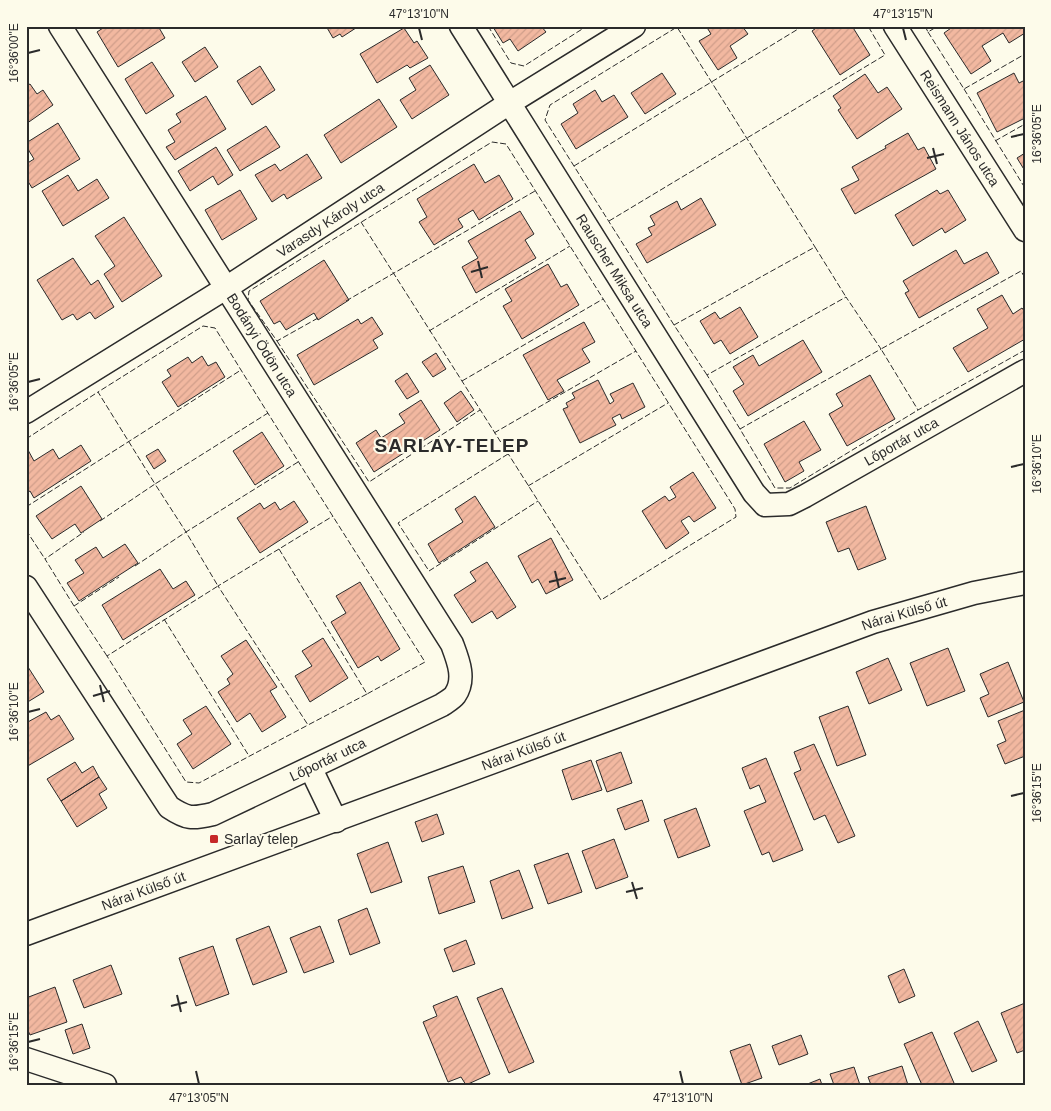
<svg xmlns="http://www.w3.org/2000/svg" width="1051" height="1111" font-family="Arial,sans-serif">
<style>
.building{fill:url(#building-hatch);stroke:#2b2b2b}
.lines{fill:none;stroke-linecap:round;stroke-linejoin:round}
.minor-casing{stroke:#2b2b2b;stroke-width:25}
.minor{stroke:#fdfbea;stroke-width:22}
.fence{stroke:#2b2b2b;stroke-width:1;stroke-dasharray:6 2.5;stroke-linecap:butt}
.ticks{fill:none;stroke:#2b2b2b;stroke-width:2}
.poi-dot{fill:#c62828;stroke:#fdfbea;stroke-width:2}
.labels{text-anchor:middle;stroke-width:4;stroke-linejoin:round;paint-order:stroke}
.street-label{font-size:14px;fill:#2b2b2b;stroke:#fdfbea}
.poi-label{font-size:14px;fill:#2b2b2b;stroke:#fdfbea;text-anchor:start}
.district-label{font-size:19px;font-weight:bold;letter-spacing:1px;fill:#2b2b2b;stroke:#fdfbea}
.neatline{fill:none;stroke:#2b2b2b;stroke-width:2}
.ticks-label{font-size:12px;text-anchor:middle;fill:#2b2b2b}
</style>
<defs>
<pattern id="building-hatch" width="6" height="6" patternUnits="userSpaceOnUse" patternTransform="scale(1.25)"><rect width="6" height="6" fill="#f2b8a0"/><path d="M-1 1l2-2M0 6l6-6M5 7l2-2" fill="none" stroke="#d09e8a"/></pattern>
</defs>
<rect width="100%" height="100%" fill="#fdfbea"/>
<path class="building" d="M106,26h52l7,12 -47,29 -21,-35z
M326,26h33l-17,11 -2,-3 -7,4z
M494,26h47l5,6 -28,19 -8,-12 -7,4 -10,-16z
M706,26h36l6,8 -18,12 7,12 -19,12 -19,-29 12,-7z
M819,26h33l18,29 -30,20 -28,-44z
M954,26h68l3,7 -16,10 -6,-10 -21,13 9,15 -20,13 -27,-41z
M404,28l10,15 3,-2 11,17 -18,10 -3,-3 -30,18 -17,-29z
M205,47l13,20 -23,15 -13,-20z
M152,62l22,34 -28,18 -21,-35z
M430,65l19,30 -37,24 -12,-19 16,-10 -7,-12z
M260,66l15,24 -23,15 -15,-24z
M662,73l14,21 -31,20 -14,-21z
M1014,73l5,10 6,-3v38l-28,14 -20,-39z
M865,74l13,19 9,-6 15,22 -45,30 -19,-29 3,-2 -8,-12z
M30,84l7,10 6,-4 10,15 -27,19v-38z
M595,90l7,12 12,-7 14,22 -52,32 -15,-25 17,-11 -5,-9z
M206,96l20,33 -51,31 -9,-13 9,-5 -7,-12 13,-8 -5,-8z
M379,99l18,28 -56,36 -17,-28z
M58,123l22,36 -48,29 -6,-10v-14l8,-5 -8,-13v-3z
M266,126l14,21 -40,24 -13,-21z
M908,133l10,17 6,-3 12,22 -81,45 -14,-25 18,-9 -7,-13 34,-19 -1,-2z
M216,147l17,28 -15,10 -5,-9 -23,15 -12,-20z
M1025,153v18l-8,-13z
M307,154l15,24 -35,21 -3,-5 -12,8 -17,-27 20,-11 5,7z
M474,164l11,19 14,-8 14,24 -34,21 -6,-10 -15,9 5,8 -29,18 -15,-23 8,-5 -10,-18z
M68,175l10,16 19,-12 12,19 -46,28 -21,-35z
M240,190l17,29 -35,21 -17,-30z
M937,190l3,4 8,-4 18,30 -21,13 -3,-5 -29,18 -18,-31z
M701,198l15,27 -69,38 -11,-19 16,-9 -4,-7 7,-3 -5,-9 27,-15 4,9z
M520,211l14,23 -9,6 11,18 -60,35 -14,-26 16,-9 -10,-17z
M124,217l38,59 -40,26 -18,-28 11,-8 -20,-30z
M956,250l8,14 23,-12 12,21 -80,45 -14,-25 4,-2 -6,-10z
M73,258l18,27 7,-5 16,27 -19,12 -5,-7 -13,8 -4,-6 -11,6 -25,-40z
M324,260l25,40 -31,20 -4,-7 -28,17 -6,-9 -6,3 -14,-23z
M548,264l13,23 6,-3 12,21 -57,34 -19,-33 9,-5 -7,-12z
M1002,295l11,19 9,-6 3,4v27l-57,33 -15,-24 35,-20 -11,-19z
M740,307l18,30 -28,17 -9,-14 -7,4 -14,-23 15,-9 5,7z
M372,317l11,17 -10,6 5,8 -64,37 -17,-30 61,-36 3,5z
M584,322l11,20 -13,7 8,13 -33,18 7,11 -16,9 -25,-45z
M803,340l19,32 -74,44 -15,-25 11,-7 -11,-17 20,-12 6,11z
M436,353l10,16 -13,8 -11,-15z
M202,356l6,10 8,-4 9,15 -47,30 -16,-25 9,-6 -4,-6 21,-13 4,6z
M407,373l12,19 -12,7 -12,-18z
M870,375l25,44 -48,27 -18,-32 14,-8 -7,-12z
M598,380l12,24 4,-3 -4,-7 23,-11 12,24 -23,12 -2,-5 -8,4 4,7 -36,18 -17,-34 5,-2 -2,-4 9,-5 -3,-5z
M461,391l13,19 -17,12 -13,-19z
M421,400l19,30 -66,42 -18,-29 20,-13 5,8 24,-15 -6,-9z
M804,421l17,29 -22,12 5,9 -19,11 -21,-38z
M262,432l22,34 -29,19 -22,-34z
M81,445l10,16 -57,37 -4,-7 -4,2v-42l2,-1 6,11 19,-12 6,10z
M158,449l8,12 -12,8 -8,-13z
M693,472l23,36 -22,14 -5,-6 -8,5 8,12 -23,16 -24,-38 23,-15 4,5 7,-4 -6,-10z
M81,486l21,33 -21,14 -6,-9 -23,15 -16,-23z
M475,496l20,31 -56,36 -11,-19 35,-22 -8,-13z
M294,501l14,21 -48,31 -23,-35 23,-15 4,6 11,-7 5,8z
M866,506l20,53 -28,11 -9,-22 -11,4 -12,-30z
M551,538l22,42 -27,14 -8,-15 -6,4 -14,-27z
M125,544l13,19 -59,38 -12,-18 17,-10 -9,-13 21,-13 7,11z
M487,562l29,45 -19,12 -5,-8 -20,12 -18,-28 22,-14 -6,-9z
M160,569l13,20 13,-8 9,14 -72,45 -21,-35z
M360,582l40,67 -19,12 -3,-5 -20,12 -27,-46 15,-9 -10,-17z
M323,638l25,40 -38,24 -15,-26 17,-10 -10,-15z
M246,640l31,47 -7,4 16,26 -24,15 -12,-19 -13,9 -19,-30 12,-8 -3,-5 6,-5 -12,-18z
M948,648l17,43 -38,15 -17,-43z
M888,658l14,32 -33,14 -13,-32z
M1008,662l16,40 -36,15 -8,-19 9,-4 -9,-20z
M28,667l16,25 -18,11v-35z
M206,706l25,38 -38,25 -16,-25 15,-10 -9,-14z
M848,706l18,49 -29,11 -18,-49z
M1025,710v46l-20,8 -8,-19 9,-4 -8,-20z
M46,712l5,8 8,-5 15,24 -48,28v-44z
M814,744l41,92 -17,7 -13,-28 -11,5 -20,-47 7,-3 -7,-18z
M621,752l11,31 -25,9 -11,-31z
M766,758l37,92 -30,12 -4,-10 -7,3 -18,-44 22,-9 -7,-17 -9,4 -8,-21z
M591,760l11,30 -30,10 -10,-30z
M75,762l7,11 11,-7 6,11 -38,24 -14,-22z
M99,777l8,12 -8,5 8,14 -30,19 -16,-26z
M642,800l7,21 -24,9 -8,-21z
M696,808l14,38 -32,12 -14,-38z
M437,814l7,20 -22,8 -7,-20z
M614,839l14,38 -32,12 -14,-38z
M388,842l14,40 -31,11 -14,-39z
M568,853l14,39 -34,12 -14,-39z
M463,866l12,36 -36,12 -11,-37z
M519,870l14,38 -31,11 -12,-38z
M367,908l13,35 -30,12 -12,-35z
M269,926l18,46 -34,13 -17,-46z
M320,926l14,36 -30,11 -14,-35z
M466,940l9,24 -22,8 -9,-23z
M213,946l16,48 -33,12 -17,-48z
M111,965l11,29 -38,14 -11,-28z
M904,969l11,27 -16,7 -11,-27z
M55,987l12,35 -37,13 -4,-9v-28z
M502,988l32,74 -25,11 -32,-75z
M457,996l33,78 -24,11 -5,-8 -13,5 -25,-60 14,-6 -4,-10z
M1025,1003v47l-8,3 -16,-40z
M978,1021l19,40 -25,11 -18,-39z
M82,1024l8,24 -17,6 -8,-24z
M932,1032l22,51 -3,2h-29l-18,-41z
M801,1035l7,19 -29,11 -7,-19z
M750,1044l12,34 -20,7 -12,-34z
M902,1066l6,19h-37l-3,-8z
M854,1067l6,18h-26l-4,-11z
M820,1079l2,6h-17z"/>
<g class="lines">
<defs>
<g id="minor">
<path id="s1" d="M461,26l293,467 11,12 24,-1 16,-8 220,-125"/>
<path id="s2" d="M895,26l130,204"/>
<path id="s3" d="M26,412l200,-124 282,-184 126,-78"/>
<path id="s4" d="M26,587l143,220c18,12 23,12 44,7l229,-109c4,-3 10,-6 13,-10 11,-16 3,-35 -3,-51l-392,-618"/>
<path d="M311,769l25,52"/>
<path id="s5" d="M26,934l847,-312 101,-29 51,-10"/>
<path d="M26,1059l79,26"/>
</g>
</defs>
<use href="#minor" class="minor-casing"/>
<use href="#minor" class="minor"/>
<path class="fence" d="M488,26l23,37 13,3 63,-40
M925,26l3,6 10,-6
M928,32l36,57 61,-35
M964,89l61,99
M995,141l30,-17
M574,166l229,-140
M609,221l276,-166 -17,-29
M1025,278l-4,-7 -140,78 37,61 107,-60
M346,301l189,-110
M318,318l-41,23 -29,-41 1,-9 243,-149 14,2 229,365 1,8 -135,83 -240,-378
M674,325l-129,-205 5,-15 127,-78 138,220
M429,331l141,-85
M277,341l92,141 111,-72
M707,375l-33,-50 141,-78 31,50
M462,381l141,-82
M740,429l-33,-54 139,-78 35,52 -141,80 35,59h15l128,-78
M494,433l142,-82
M26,439l72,-47
M508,454l-110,69 31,48 109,-70
M298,462l-112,70 32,54 -111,70 79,126 13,1 109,-58
M528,486l140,-83
M26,507l215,-137
M100,521l55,-37 -57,-92 105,-66 12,2c69,112 140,223 210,334l-58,32 -88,-145 54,-33
M26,530l19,29
M279,549l-61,37 90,139 59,-31
M135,566l51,-34 -31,-48 113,-71
M74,606l-29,-47 39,-27
M164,619l85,137
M107,656l-33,-50 45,-29"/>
</g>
<path class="ticks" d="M419,28l3,12M903,28l3,12M28,53l12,-3M1011,137l13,-3M933,148l4,16M927,158l17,-4M478,261l4,17M471,272l17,-5M28,382l12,-3M1011,467l13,-3M555,571l4,17M549,582l17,-4M100,685l4,17M93,696l17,-5M28,712l12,-3M1011,796l13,-3M632,882l5,17M626,892l17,-4M177,995l4,17M171,1006l16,-4M28,1042l12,-3M196,1071l3,13M680,1071l3,13"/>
<rect class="poi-dot" x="209" y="834" width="10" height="10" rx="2.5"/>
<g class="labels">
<g class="street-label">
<text dy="5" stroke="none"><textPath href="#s2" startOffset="121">Reismann János utca</textPath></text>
<text dy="5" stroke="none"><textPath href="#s3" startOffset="360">Varasdy Károly utca</textPath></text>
<text dy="5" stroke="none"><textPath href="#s1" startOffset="289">Rauscher Miksa utca</textPath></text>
<text transform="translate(262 345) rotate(58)" y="5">Bodányi Ödön utca</text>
<text dy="5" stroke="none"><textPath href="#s1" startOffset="720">Lőportár utca</textPath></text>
<text dy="5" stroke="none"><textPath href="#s5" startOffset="935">Nárai Külső út</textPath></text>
<text dy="5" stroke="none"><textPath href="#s5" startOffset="530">Nárai Külső út</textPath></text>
<text dy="5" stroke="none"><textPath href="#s4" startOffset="436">Lőportár utca</textPath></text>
<text dy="5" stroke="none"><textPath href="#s5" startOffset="125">Nárai Külső út</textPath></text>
</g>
<g class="poi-label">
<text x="224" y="844">Sarlay telep</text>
</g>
<g class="district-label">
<text x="452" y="452">SARLAY-TELEP</text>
</g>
</g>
<rect width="1051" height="1111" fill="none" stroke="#fdfbea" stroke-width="55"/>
<rect x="28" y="28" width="996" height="1056" class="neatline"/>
<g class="ticks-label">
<text x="419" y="18">47°13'10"N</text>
<text x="903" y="18">47°13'15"N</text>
<text transform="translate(14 53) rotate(-90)" y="4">16°36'00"E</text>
<text transform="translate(1037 134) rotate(-90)" y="4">16°36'05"E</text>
<text transform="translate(14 382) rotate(-90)" y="4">16°36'05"E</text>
<text transform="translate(1037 464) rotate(-90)" y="4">16°36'10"E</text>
<text transform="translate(14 712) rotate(-90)" y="4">16°36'10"E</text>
<text transform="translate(1037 793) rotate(-90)" y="4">16°36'15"E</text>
<text transform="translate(14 1042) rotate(-90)" y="4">16°36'15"E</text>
<text x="199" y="1102">47°13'05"N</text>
<text x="683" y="1102">47°13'10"N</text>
</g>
</svg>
